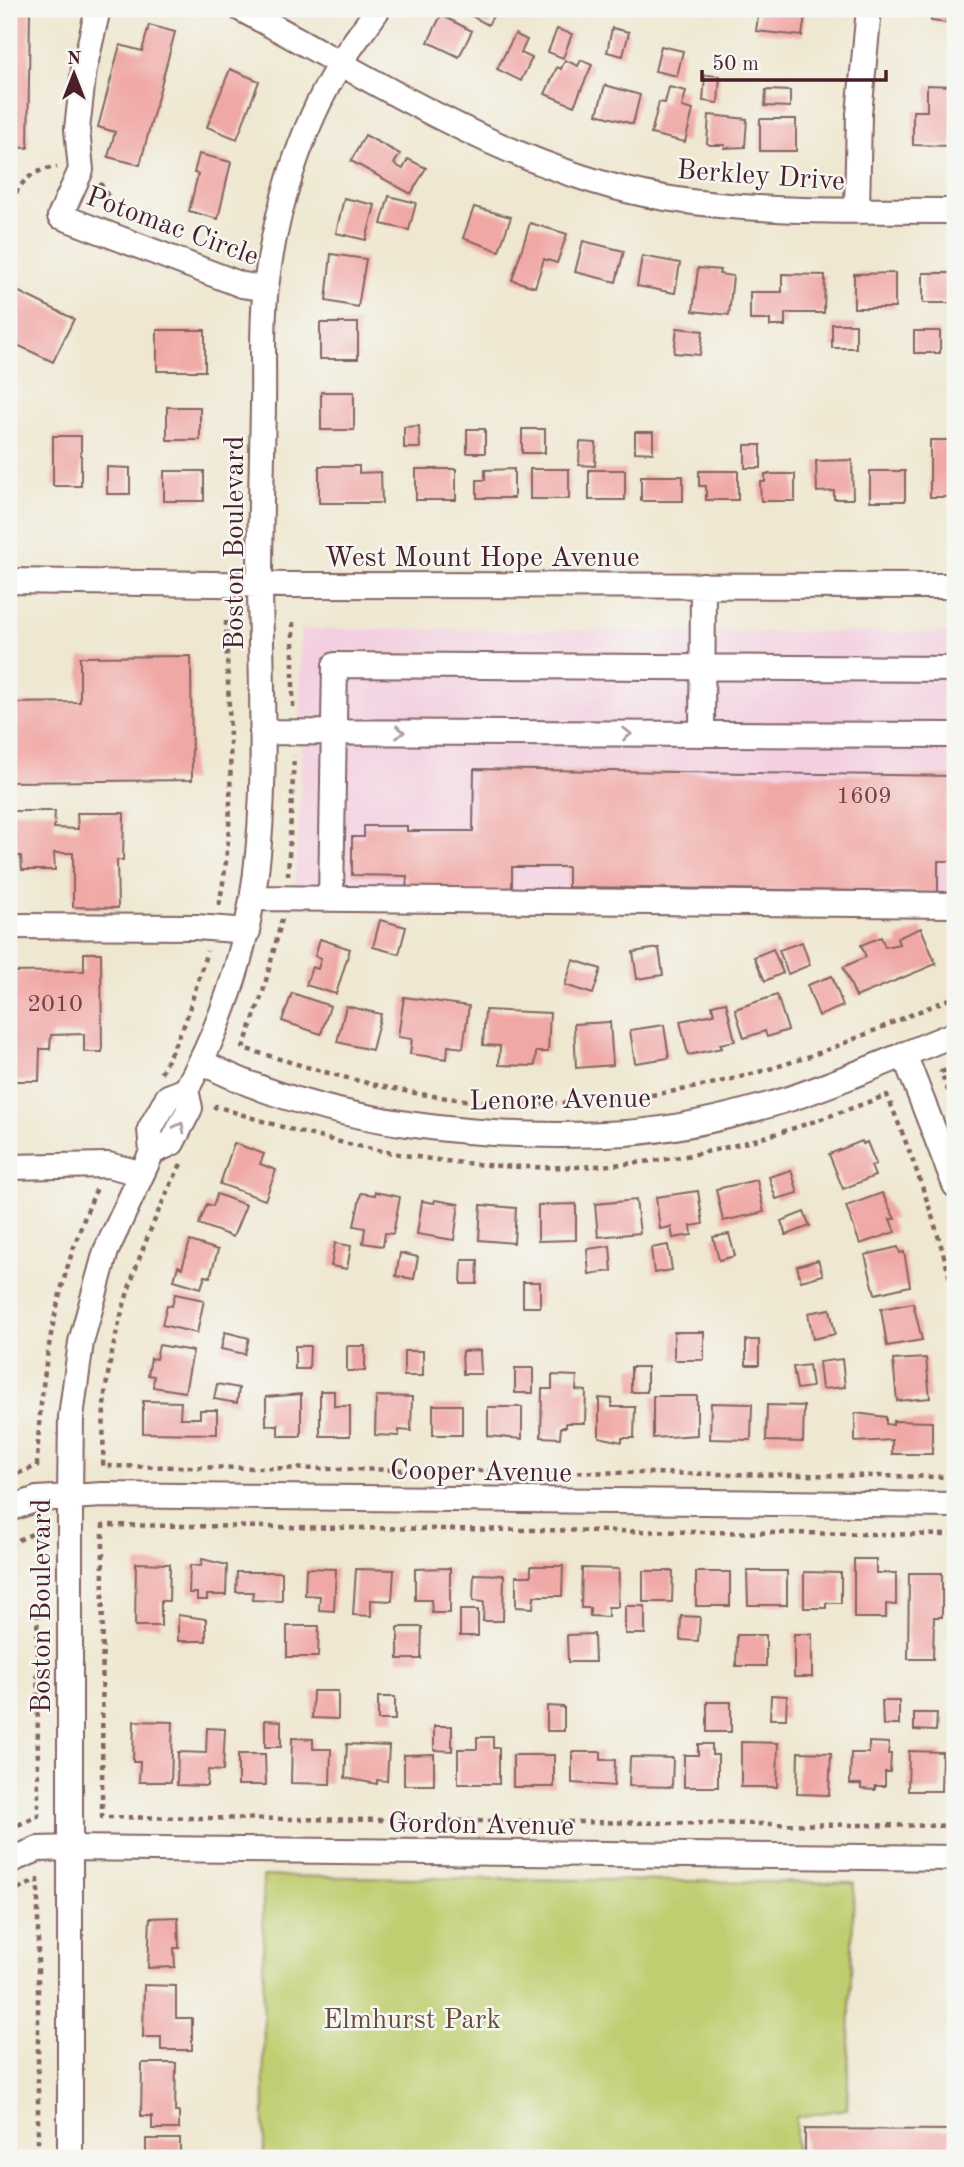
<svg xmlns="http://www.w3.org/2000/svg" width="964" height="2167" font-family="'Old Standard TT',serif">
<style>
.built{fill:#f3cfe0}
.green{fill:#bfce70;stroke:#84764e;stroke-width:2}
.building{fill:#f0a8a6}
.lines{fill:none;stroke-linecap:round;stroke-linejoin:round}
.minor-casing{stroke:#846565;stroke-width:28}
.path{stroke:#846565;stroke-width:4.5;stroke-dasharray:5 5;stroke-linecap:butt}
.minor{stroke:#fff;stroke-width:24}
.oneway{stroke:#ae9aa0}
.labels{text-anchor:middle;stroke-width:5;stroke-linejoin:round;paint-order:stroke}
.number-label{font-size:24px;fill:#74414a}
.street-label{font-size:28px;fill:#4a1f2b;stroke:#f6f6f2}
.park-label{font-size:28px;fill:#674b3c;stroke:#f6f6f2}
</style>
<rect width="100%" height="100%" fill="#f6f6f2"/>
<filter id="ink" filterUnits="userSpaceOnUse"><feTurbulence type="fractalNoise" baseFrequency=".0143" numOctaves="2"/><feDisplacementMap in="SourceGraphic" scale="14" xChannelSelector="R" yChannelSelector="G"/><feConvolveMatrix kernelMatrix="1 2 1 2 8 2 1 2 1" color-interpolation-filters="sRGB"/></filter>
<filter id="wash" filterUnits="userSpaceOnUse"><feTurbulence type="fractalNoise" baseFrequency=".00686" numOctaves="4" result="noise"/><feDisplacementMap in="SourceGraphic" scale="28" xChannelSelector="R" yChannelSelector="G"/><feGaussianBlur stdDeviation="1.57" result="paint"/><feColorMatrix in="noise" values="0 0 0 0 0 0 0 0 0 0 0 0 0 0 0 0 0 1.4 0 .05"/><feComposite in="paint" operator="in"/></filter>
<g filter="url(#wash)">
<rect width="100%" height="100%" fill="#efe7d0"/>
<path class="built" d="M300,629l655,4v273l-661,-9 7,-110z"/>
<path class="green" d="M263,1876l591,7 -7,226 -51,8v41h-532z"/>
<g id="blocks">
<path class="building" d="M9,9h21l-2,139 -19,-1z
M470,9h27l-9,16 -20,-11z
M504,9h24l-6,12z
M759,9h47l-4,27 -46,-5z
M932,9h23v15l-24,-3z
M441,15l31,16 -13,26 -31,-15z
M149,25l26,7 -35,133 -32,-8 7,-25 -17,-5 22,-82 22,6z
M612,28l17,4 -6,24 -16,-4z
M557,29l15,5 -9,24 -15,-6z
M515,34l12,6 -6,13 11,5 -11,23 -24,-12z
M661,46l22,5 -6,25 -22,-5z
M565,60l13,6 3,-6 11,5 -18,41 -29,-12 12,-27 4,2z
M230,69l29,12 -22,58 -30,-12z
M705,75l15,1 -2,27 -15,-2z
M605,85l35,10 -7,29 -36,-10z
M927,85l26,1 -1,60 -39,-1v-34h14z
M669,87l17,4 -4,16 11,3 -8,32 -34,-8 8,-32 6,1z
M766,90l24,1v16l-25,-1z
M709,115l38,4 -2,28 -21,1 1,-3h-15l-3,-2z
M760,119h36v32h-36z
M365,135l35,19 -6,10 9,5 5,-10 18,9 -15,26 -60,-33z
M199,154l32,8 -13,57 -29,-8 9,-37 -4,-1z
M389,196l27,7 -7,27 -28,-6z
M344,198l31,7 -9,35 -30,-7z
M474,207l37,10 -12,34 -36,-13z
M530,223l37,11 -10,29 -13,-4 -9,28 -23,-7z
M583,241l41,10 -8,31 -41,-10z
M331,254l35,5 -8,48 -32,-6z
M642,256l38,7 -5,30 -38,-7z
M698,268l22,2 -1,4 14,2 -4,39 -36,-4z
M895,273v35h-41v-34z
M923,273h32v30h-32z
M782,274l43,1 -1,38h-39v13h-15v-6h-20v-28h32z
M9,287l65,32 -21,43 -44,-21z
M320,323h38v36h-38z
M832,324h24v24h-24z
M677,328l26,3 -3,24 -26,-2z
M157,330h48v41h-48z
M914,331h26v22h-26z
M321,392h33v38h-33z
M167,407h33v33h-33z
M419,426l1,22h-16v-21z
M467,429h18v24h-18z
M522,429h23v24h-23z
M635,432h18v21l-18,-1z
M53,436h28v50h-28z
M930,440h25v57h-25z
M580,442l16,1 -1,23 -16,-1z
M745,445h16v23h-16z
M852,460l1,39h-19v-8l-17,1 -1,-31z
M319,466h40v7l22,-1 1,31h-63z
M107,467l23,1v26h-23z
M416,469h40v31h-40z
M514,469v29h-37v-18h8v-10z
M530,469h39v30h-39z
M589,470h36v30h-36z
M164,471h40v30h-40z
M699,471h39v29h-32v-14h-7z
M870,471h35v30h-35z
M765,474h30v27h-34l-1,-19h5z
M641,476h42v25h-42z
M191,656l1,124 -183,2v-79l71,-1v-45z
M474,769l481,7v85h-17v31l-370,-5v-20h-56v26l-106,-2 1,-15 -55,-1v-38h12v-11h43v5h66z
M9,811h46l-1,17 24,1 -1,-16h47l-1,47h-6l1,48 -45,-1v-54h-19l1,17h-33l-1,-14h-12z
M380,920l26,7 -7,27 -26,-7z
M921,928l15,36 -80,33 -13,-30 23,-10 -5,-12 20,-8 4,10 14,-3 -2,-6z
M320,939l30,10 -14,45 -30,-9 6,-18 6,2 3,-11 -6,-2z
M802,942l8,23 -22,9 -9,-24z
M659,948l4,27 -26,4 -4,-27z
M773,949l10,24 -18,8 -11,-24z
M84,953h17l1,99h-18v-18l-33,1 -1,14h-10l-1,32h-30v-109l75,-1z
M573,960l28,9 -8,25 -28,-9z
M832,976l11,30 -24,10 -12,-31z
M292,993l38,13 -9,28 -39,-13z
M777,995l11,35 -21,7 -2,-6 -21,7 -9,-29z
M404,997l65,9 -6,42 -15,-2 -1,13 -37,-5 2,-15 -14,-2z
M726,1002l9,39 -15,3 2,4 -34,7 -8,-34 34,-7 -2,-9z
M346,1006l35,8 -9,36 -35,-8z
M485,1010l65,3 -2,39h-12l-1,14 -36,-1 1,-19 -17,-1z
M610,1022l3,43 -37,3 -2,-44z
M664,1025l5,33 -34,5 -5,-33z
M862,1141l1,3 4,-2 9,22 -5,2 4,10 -32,13 -14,-35z
M234,1143l30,11 -4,10 16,6 -11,30 -45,-16z
M791,1170l7,23 -22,6 -7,-22z
M757,1180l7,32 -41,9 -7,-32z
M698,1191l5,33 -12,2 1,9 -19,3 -2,-11 -11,2 -4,-32z
M375,1192l25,5 -7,37 -8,-1 -2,13 -20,-3 2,-15 -11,-2 7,-33 14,2z
M882,1193l13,26h-5l5,13 -35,12 -14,-38z
M217,1194l29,11 -13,32 -34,-13 8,-20 6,2z
M435,1200l24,4 -5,36 -37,-6 5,-33 12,2z
M636,1200l4,33 -42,4 -3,-33z
M576,1204v36l-38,1v-36z
M481,1205l35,3 -2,35 -35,-3z
M804,1212l6,14 -24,9 -5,-14z
M729,1234l6,22 -16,4 -6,-23z
M190,1241l28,9 -8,27 -5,-1 -4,12 -27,-8 4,-14 4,2z
M335,1243l16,3 -4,23 -16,-3z
M668,1245l4,25 -18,3 -3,-25z
M610,1246l2,25 -23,3 -2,-25z
M898,1247l2,6 4,-1 6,34 -35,8 -10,-39z
M400,1253l18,4 -4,22 -18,-3z
M9,1256h3l1,37h-4z
M462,1260h16l-1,24h-16z
M818,1260l5,15 -22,6 -4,-15z
M523,1282h17v25h-17z
M175,1294l29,6 -7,33 -35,-8 5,-20 5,1z
M913,1303l9,37 -35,6 -6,-37z
M830,1309l5,25 -22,5 -5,-26z
M225,1332l24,6 -4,16 -24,-5z
M674,1332h30v28h-30z
M746,1340h13v25h-13z
M159,1345l34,6 -8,41 -32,-5 1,-11 -6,-1 3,-17 5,1z
M295,1346h15l-1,23h-14z
M347,1346h18v25h-18z
M480,1350l1,24h-18l-1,-23z
M404,1351h19v25h-19z
M926,1358l4,40 -33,3 -4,-41z
M842,1359l3,28 -23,2 -3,-27z
M809,1365l3,22 -15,2 -4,-22z
M631,1367h16v25h-16z
M515,1368h18v25h-18z
M552,1375l25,1 -1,14 10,1 -1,32h-19v4h-5l-1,11 -19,-1 1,-48h10z
M217,1384l22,4 -2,15 -23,-4z
M320,1391h14v15h16v30h-30z
M301,1394v42h-23v-11h-12v-28z
M376,1396l36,1 -1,34 -12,-1v6l-24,-1z
M653,1396h44v39l-44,3z
M599,1398l13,1v8h23l-1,31h-12v4l-23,-5z
M143,1401l38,1 -1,16h20v-8h17v24l-74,-1z
M711,1403l41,1 -1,36 -41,-1z
M433,1405h29v30h-29z
M767,1405l37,1 -1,36 -37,-1z
M488,1407h34v32l-34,-3z
M855,1413l31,4v7l7,1v-4l39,1v32h-40v-14l-37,2z
M202,1559l25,6 -1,30h-19v5h-10v-7h-8l1,-28 11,1z
M854,1559h22v14h20v32l-10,-1v14h-32z
M136,1563l34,1 -1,37h-8v25h-26z
M531,1566h32l-1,30h-28l-1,12 -17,-1v-31h15z
M306,1568l30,1 -2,42 -15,-1 1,-14 -15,-1z
M450,1568v45h-18l-1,-13h-16v-31z
M582,1568l37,1 -1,38h-10v10l-18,-1v-8h-9z
M356,1569l38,1 -2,31 -21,-1v16l-18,-1z
M643,1571h30l-1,31h-29z
M747,1571h40v34h-39z
M237,1572h45v29l-30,-1 1,-8h-17z
M696,1572h34v34h-34z
M804,1572l37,1v30h-15v5h-22z
M909,1573h33v44h-8l-1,42h-25z
M474,1574l30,1 -1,46h-20l1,-19 -11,-1z
M625,1606h20v28h-20z
M460,1610h18v26h-18z
M178,1615l28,4v22h-28z
M681,1616l19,1 -2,24 -18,-1z
M287,1626h32l-1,31h-31z
M398,1627h24l-1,32h-23z
M594,1634l1,28h-27l-1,-27z
M794,1634h18v43h-18z
M737,1635h29v31h-30z
M313,1691h25v28l-26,-1z
M771,1695l16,1 -1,23h-16z
M378,1697h17v23h-17z
M882,1701h17v24h-16z
M707,1702h24v30h-24z
M547,1706l17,1v24h-17z
M914,1713h23l-1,18 -22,-1z
M265,1720l16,1v26h-16z
M134,1721l39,1 -2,60h-32l1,-20h-7z
M434,1726h18v25l-18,-1z
M207,1728l18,1 -2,42 -15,-1 -1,16 -30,-1 1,-33 28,1z
M477,1737h16v11h6v36h-41v-35h19z
M292,1738l21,1v10h18l-1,35 -39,-1z
M741,1742l37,1 -1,44h-36z
M869,1742l20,1 -1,11h3l-1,18h-5v14h-10v4l-14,-1v-5h-11l1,-31h18z
M347,1744l42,2 -2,35 -10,-1v4l-32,-6z
M698,1744h14v11h6v32h-34v-32h14z
M909,1751l33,1 -1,39h-33z
M572,1752h29v8h14l-1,26 -42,-3z
M798,1752l33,1 -2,42 -32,-1z
M238,1754h27l1,31h-28z
M434,1754v31h-30v-30z
M513,1755h41v32h-41z
M630,1757l43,1 -1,29 -43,-1z
M178,1917l1,31h-5l1,19 -27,1 2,-50z
M144,1985l32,1v32h16v32h-31v-13h-18z
M142,2063h34l-1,49h4v17h-27v-13h-11z
M805,2129l150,1v28h-150z
M146,2139h34v19h-43v-4h9z"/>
</g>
</g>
<g filter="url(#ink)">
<use href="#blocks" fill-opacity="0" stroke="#846565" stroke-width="2"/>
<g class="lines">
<defs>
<path id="minor" d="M98,9l-14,60 -7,60 4,41 -21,46 182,69 23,3
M241,9c133,70 274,164 424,189 95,16 194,12 290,13
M857,210l2,-96 10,-105
M9,581l281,4 665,1
M262,732l693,3
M702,734l1,-149
M255,898l700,7
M331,898l4,-233 620,4
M9,926l187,1 52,4
M904,1054l51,131
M202,1062c118,63 291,79 424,71 54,-4 115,-19 166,-35 56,-19 109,-43 163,-64
M152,1152l20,-9 18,-35 -4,-18
M9,1167l99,-2 32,8
M9,1509l28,-10 66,-4 852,10
M9,1861l29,-12 32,-1 885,10
M70,2158v-662l1,-79 10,-75 25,-91 46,-99 -2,-23 18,-32 18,-7c94,-169 76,-320 74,-505 0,-60 2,-120 3,-180 1,-38 -2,-80 3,-118 9,-75 34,-158 74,-223 11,-19 26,-37 38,-55"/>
</defs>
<use href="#minor" class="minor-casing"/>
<path class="path" d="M100,183l17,28
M9,212c7,-27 19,-41 48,-45
M293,622v86
M288,876l6,-120
M219,905c19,-92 9,-190 7,-284
M282,919l-19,73 -20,56c63,19 125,38 190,48 126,19 259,1 380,-41 48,-17 94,-40 142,-58
M955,1067l-14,5 14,37
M161,1073l24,-50 22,-72
M214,1109l2,-3c152,52 298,76 458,52 74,-12 144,-37 213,-63 28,68 52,134 68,205
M181,1164c-35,69 -62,140 -74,217 -5,27 -3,57 -4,85l852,11
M9,1477l28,-11c3,-97 20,-189 60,-278
M955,1535l-852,-10 -1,292 853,9
M9,1544l28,-12
M9,1829l29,-13 -1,-292
M9,1893l29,-13v278"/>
<use href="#minor" class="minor"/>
</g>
<defs><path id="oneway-chevron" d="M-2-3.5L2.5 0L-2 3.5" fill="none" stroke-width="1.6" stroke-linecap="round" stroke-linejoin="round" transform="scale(1.75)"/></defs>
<g class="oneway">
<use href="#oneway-chevron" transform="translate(400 732)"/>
<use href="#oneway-chevron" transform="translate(627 734)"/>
<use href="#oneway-chevron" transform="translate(180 1127) rotate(-63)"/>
</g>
</g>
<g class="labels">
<g class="number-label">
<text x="864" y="803">1609</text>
<text x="55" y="1011">2010</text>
</g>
<g class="street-label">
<text transform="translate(761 174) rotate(4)" y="10">Berkley Drive</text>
<text transform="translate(173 225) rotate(20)" y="10">Potomac Circle</text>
<text transform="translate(233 543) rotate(-90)" y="10">Boston Boulevard</text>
<text x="482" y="566">West Mount Hope Avenue</text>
<text transform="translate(560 1098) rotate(-1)" y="10">Lenore Avenue</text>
<text transform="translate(481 1470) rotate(1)" y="10">Cooper Avenue</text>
<text transform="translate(40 1606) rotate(-90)" y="10">Boston Boulevard</text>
<text transform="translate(481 1823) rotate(1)" y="10">Gordon Avenue</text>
</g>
<g class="park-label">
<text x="412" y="2028">Elmhurst Park</text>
</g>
</g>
<rect width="964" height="2167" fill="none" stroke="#f6f6f2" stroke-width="35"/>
<g transform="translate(74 74)" stroke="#f6f6f2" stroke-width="5" paint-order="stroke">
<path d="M0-5L12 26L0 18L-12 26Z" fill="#4a1f2b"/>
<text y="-10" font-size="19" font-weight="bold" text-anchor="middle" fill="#4a1f2b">N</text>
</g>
<path d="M702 70v10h184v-10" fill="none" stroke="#4a1f2b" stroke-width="3.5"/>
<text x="712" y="70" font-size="21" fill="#4a1f2b" stroke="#f6f6f2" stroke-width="5" paint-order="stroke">50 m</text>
</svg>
